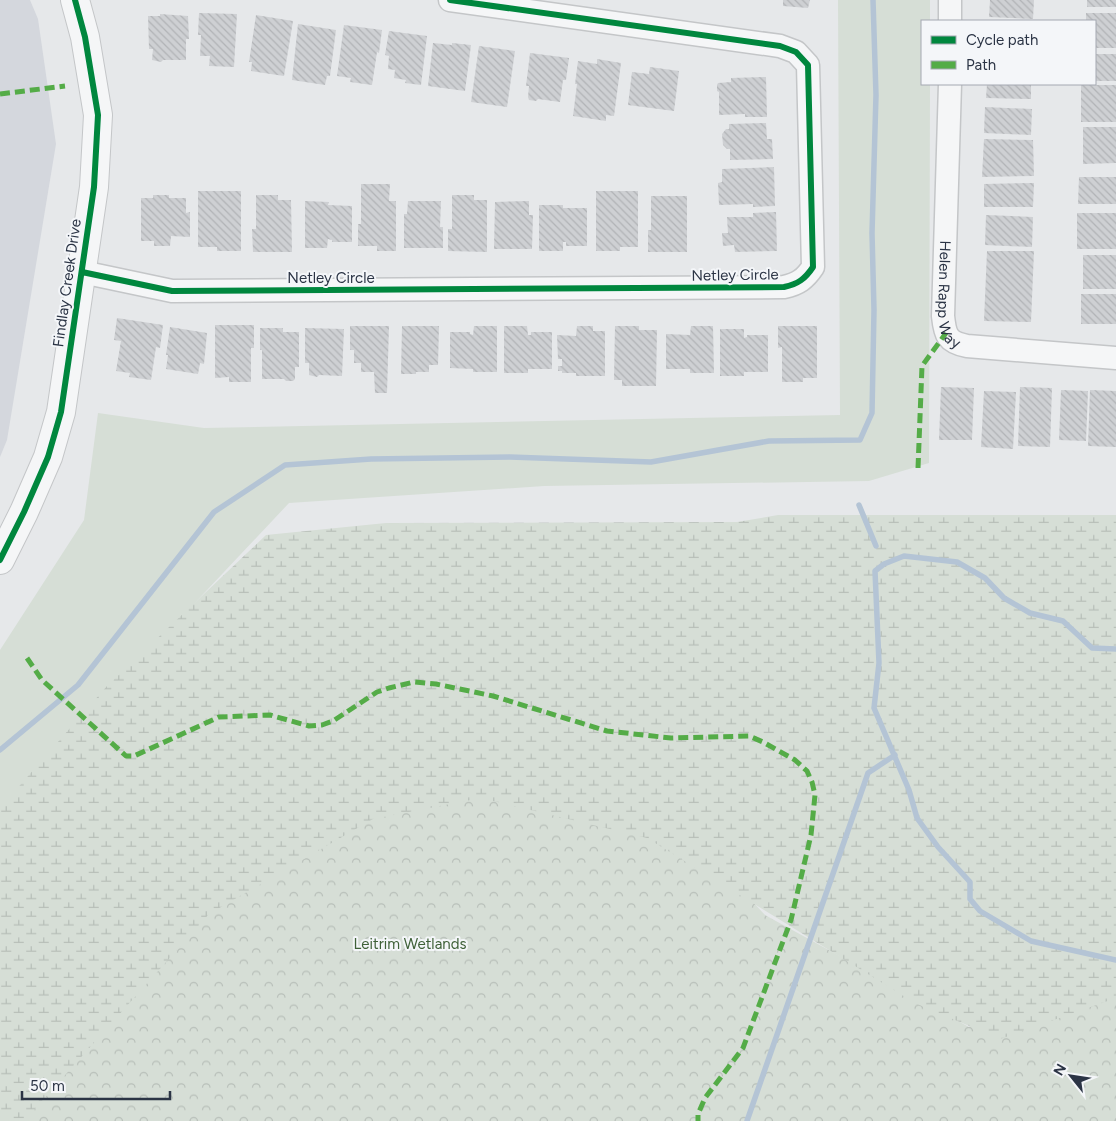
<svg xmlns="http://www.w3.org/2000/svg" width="1116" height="1121" font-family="Figtree,sans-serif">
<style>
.built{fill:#d4d7dd}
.grass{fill:#d6ded6}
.forest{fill:url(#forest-crowns)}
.wetland{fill:url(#wetland-marsh)}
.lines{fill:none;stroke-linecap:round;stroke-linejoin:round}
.stream{stroke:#b4c4d5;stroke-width:5.5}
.building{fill:url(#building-back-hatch)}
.minor-casing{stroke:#c4c6c8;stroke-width:25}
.tertiary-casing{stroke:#c4c6c8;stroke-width:30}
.minor{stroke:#f5f6f7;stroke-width:22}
.tertiary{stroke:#f5f6f7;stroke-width:28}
.quiet{stroke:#54ac47;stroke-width:5;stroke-dasharray:10 5;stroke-linecap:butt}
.cycleway-casing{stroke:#f4f6f9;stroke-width:9}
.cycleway{stroke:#00873e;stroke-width:6}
.labels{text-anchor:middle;stroke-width:4;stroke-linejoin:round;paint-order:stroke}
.street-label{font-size:15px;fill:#2b3445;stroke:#f4f6f9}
.park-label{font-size:15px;fill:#3f6138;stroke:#f4f6f9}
</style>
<defs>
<pattern id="forest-crowns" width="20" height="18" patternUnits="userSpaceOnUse" patternTransform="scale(1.25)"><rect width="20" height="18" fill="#d6ded6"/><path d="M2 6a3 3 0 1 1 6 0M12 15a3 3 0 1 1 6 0" fill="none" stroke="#b8bfb9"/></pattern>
<pattern id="wetland-marsh" width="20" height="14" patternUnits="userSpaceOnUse" patternTransform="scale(1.25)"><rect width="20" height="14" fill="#d6ded6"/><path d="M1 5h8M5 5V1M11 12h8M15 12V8" fill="none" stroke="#b8bfb9"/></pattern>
<pattern id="building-back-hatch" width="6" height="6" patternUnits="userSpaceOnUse" patternTransform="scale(1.25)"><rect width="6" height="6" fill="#ced0d3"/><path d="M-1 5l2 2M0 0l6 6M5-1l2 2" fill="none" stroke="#b1b3b6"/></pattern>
</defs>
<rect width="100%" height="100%" fill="#e6e8ea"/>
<path class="built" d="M0,0h30l8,19 18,125 -49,296 -7,17z"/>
<path class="grass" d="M838,0h92v21h-8v63h8l-1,379 -60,18 -325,5 -255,17 -289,307v-160l84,-130 14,-107 106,15 636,-13z"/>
<path class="forest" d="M382,763l326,90 57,62 204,112 147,-120v214h-1116v-42z"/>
<path class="wetland" d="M778,515h338v483l-116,41 -85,-36 -268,-165 -166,-40 -108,21 -164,95 -176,197 -1,10h-32v-313l107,-122 159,-151 120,-12 351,-1z"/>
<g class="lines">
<path class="stream" d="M859,505l17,41
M1116,649l-24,-1 -29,-27 -33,-8 -26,-15 -19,-20 -28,-16 -53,-6 -20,8 -9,7 4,92 -5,45 35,82 8,28 21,29 32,35v17l10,12 51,30 85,19
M0,750l78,-65 136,-173 71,-47 86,-6 139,-2 141,5 118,-21 91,-1 12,-27 2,-103 -2,-77 4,-138 -3,-95
M747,1121l121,-348 27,-18"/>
</g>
<path class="building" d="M783,0h27l-2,8 -25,-2z
M990,0h44l-1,19 -44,-2z
M1087,0h29v7h-29z
M199,13l38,1 -3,53 -25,-1 1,-10h-10l1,-21h-3z
M1086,13h30v35h-21v-27h-9z
M160,14l28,2 1,23h-3v21h-23l-2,2 -9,-2 1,-11h-4l-1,-33h12z
M256,15l37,6 -9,55 -33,-5 1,-9h-3z
M298,24l38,6 -6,46h-3l-2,9 -33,-5z
M344,25l38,5 -3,23 -2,-1 -5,33 -22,-3 1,-4 -14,-2z
M389,31l38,5 -6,49 -16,-2 1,-3 -12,-2 1,-8 -7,-1 1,-13 -4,-1z
M433,43l19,2v-2l19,2 -6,46 -37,-5z
M479,46l36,5 -8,56 -36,-5z
M530,53l39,5 -3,22h-3l-3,22 -22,-3 -2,2 -7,-1 -1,-3 1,-11h-3z
M1095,54h21v27h-21z
M597,59l24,4 -7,53 -8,-1v6l-33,-5 4,-32h-2l3,-23 19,3z
M650,67l29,4 -5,40 -46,-6 4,-33 17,2z
M766,77l1,40h-22v-3l-26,1v-23l-2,-1v-6l1,-2 13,-1v-4z
M987,84h44v15l-45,-1z
M1081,85h35v37h-35z
M985,107l47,2 -1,26 -47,-2z
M766,123l1,16h5l1,20 -43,1v-11h-3l-4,-4 -1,-11 4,-5h3v-5z
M1083,127h33v36l-33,1z
M984,139l49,1 1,36 -52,1z
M774,167l1,39 -22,1v-3l-34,1 -1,-22 4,-1v-13z
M1079,177h37v27h-38z
M1034,183l-1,24h-49v-23z
M361,184h29l-1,17h7v50h-19v-5h-19v-22h3z
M198,191h43v60h-24v-4h-19z
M596,191h42v56h-18v4h-24z
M153,195h16v3h17v15l4,-1v25l-19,-1 -1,10h-16v-5h-13v-43h12z
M256,195h22v5h13l1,52h-39l-1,-23h4z
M452,195h22v5h13v52l-39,-1v-22h4z
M651,196h36v56h-39v-22h3z
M305,201l24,1 -1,3 24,1v36h-20v-2l-4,-1 -1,9h-22z
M408,201h33l-1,26h3v21h-39v-34h3z
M529,201v14h4l-1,34h-38l1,-47z
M539,205h24v3h24v38h-21v-4h-3v9h-24z
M776,212l1,39 -42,1 -1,-7 -11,1 -1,-13h6l-1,-16h26v-4z
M1077,213h39v36h-39z
M986,215l47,2 -1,30 -47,-2z
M987,251h47l-3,71 -47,-1z
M1083,255h33v34h-33z
M1081,294h35v30h-35z
M117,318l46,7 -3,23 -4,-1 -5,33 -22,-3 1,-4 -14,-2 5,-30 -7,-1z
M215,325h39v23h-3v34h-22v-5l-14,1z
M350,326h39l-2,67h-12l-1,-21h-13v-9h-7v-13h-4z
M402,326h37l-1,39h-9v7h-13v2h-15z
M474,326h23v46h-24v-3l-23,-1v-36h20v2l3,1z
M504,326h23l1,9h3v-3h21v37h-24v4h-24z
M577,326h16v5h12v45h-29v-3h-14v-2h-4v-5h4v-7h-4l-1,-24 19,1z
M615,326h24v4h18l-1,56h-34v-6h-8z
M691,326h22l1,47h-24v-4h-24v-35l24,1z
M778,326h39v52h-14v4h-21v-35l-4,1z
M170,327l37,6 -3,31 -4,-1 -2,11 -32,-5 2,-14h-2z
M260,328h23v4h16v35h-4v12l-2,2h-7l-2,-2h-22v-29h-2z
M305,328l39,1 -2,47 -23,-1 -2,2 -8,-2v-12h-4z
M720,329h24v9l3,-1v-2h21v37h-24v4h-24z
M941,387l33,1 -2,52h-33z
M1020,387l32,1 -2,59 -32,-1z
M1061,390l27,1 -2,50 -27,-1z
M1090,390l26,1v56l-28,-1z
M984,391l32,1 -3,57 -32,-2z"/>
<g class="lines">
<defs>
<g id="minor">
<path d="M950,21v-21"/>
<path id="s1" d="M950,84l-7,232c2,19 4,26 24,30l149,12"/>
<path d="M82,272l90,19 612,-4c14,-3 21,-8 29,-20l-5,-202 -12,-13 -16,-6 -330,-46"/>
</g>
<path id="tertiary" d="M0,560l24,-48 24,-55 13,-45 33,-225 4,-72 -13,-78 -10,-37"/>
</defs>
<use href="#minor" class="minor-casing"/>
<use href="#tertiary" class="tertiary-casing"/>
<use href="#minor" class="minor"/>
<use href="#tertiary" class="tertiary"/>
<path class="quiet" d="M0,94l65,-8
M918,468l4,-102 24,-33
M27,658l15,22 84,76h8l85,-39 51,-2 39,11 13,-1 11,-4 44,-29 12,-4 25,-6 22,2 57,12 114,35 64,7 78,-2 14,6 32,18 12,11 5,11 3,13 -4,40 -20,85 -48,128 -38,50 -7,16v7"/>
<defs>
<path id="cycleway" d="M82,272l90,19 612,-4c14,-3 21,-8 29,-20l-5,-202 -12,-13 -16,-6 -330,-46
M0,560l24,-48 24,-55 13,-45 33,-225 4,-72 -13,-78 -10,-37"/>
</defs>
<use href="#cycleway" class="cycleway-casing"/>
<use href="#cycleway" class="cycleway"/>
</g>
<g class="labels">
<g class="street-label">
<text transform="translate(735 275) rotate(-1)" y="5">Netley Circle</text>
<text x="331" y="283">Netley Circle</text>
<text transform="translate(67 283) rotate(-82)" y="5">Findlay Creek Drive</text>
<text dy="5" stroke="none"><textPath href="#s1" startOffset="212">Helen Rapp Way</textPath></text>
</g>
<g class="park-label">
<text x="410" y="949">Leitrim Wetlands</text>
</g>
</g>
<rect x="921" y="20" width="175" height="65" fill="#f4f6f9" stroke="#a4a8b1"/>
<rect x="931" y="36" width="25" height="8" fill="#00873e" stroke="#a4a8b1"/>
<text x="966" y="45" font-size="15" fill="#2b3445">Cycle path</text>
<rect x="931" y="61" width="25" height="8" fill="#54ac47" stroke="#a4a8b1"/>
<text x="966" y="70" font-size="15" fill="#2b3445">Path</text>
<g transform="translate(1071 1076) rotate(300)" stroke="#f4f6f9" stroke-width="4" paint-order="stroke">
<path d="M0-4L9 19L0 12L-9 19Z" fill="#2b3445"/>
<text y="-8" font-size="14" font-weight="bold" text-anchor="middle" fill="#2b3445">N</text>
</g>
<path d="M22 1091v8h148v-8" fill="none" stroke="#2b3445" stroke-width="2.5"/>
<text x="30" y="1091" font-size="15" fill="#2b3445" stroke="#f4f6f9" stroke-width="4" paint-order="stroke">50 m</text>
</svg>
